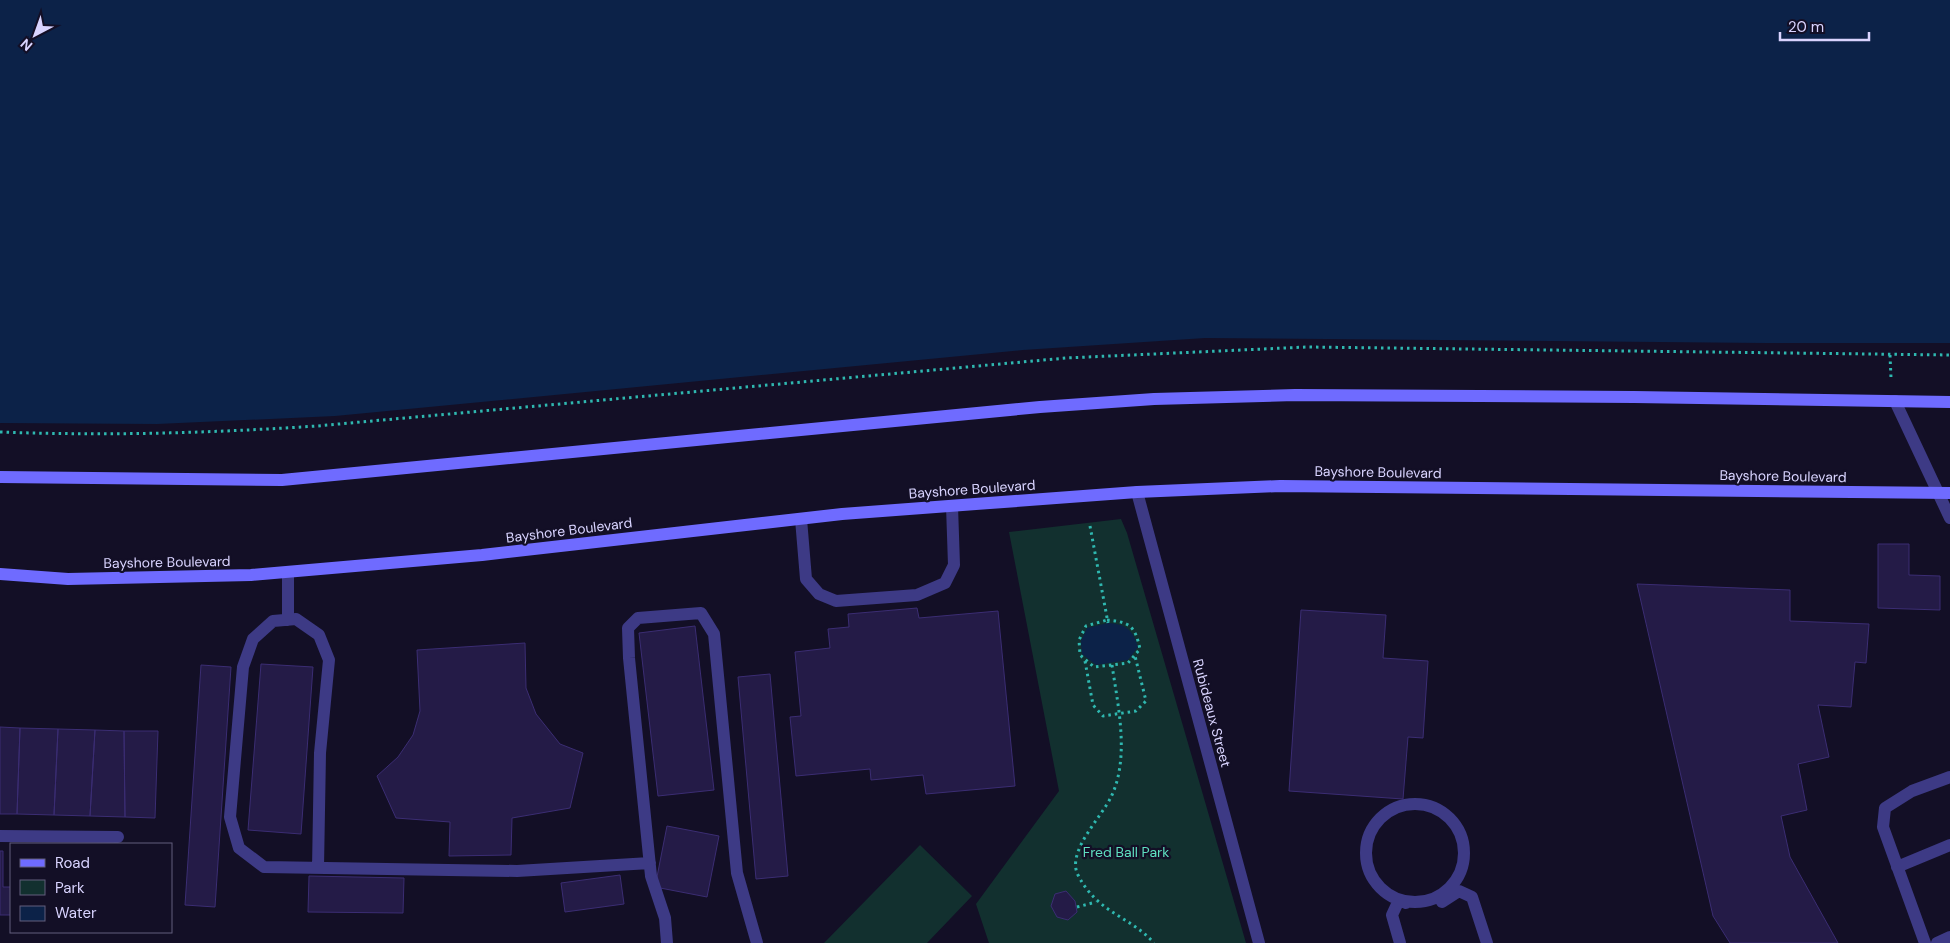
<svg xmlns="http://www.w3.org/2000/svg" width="1950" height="943" font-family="'DM Sans',sans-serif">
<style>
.green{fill:#12302f}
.water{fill:#0c2248}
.building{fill:#241b47;stroke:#3b2d73}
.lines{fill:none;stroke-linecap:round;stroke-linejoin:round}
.path{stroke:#2fb8b0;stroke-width:3;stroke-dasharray:2.5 4;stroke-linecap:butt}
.lane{stroke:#3d3a85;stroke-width:12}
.street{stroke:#3d3a85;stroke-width:12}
.secondary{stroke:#6f6bff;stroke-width:12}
.labels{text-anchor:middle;stroke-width:4.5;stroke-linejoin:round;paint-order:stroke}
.street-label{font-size:14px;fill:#d9d4ff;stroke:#130f26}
.park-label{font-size:14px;fill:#5fe0c0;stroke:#130f26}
</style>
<rect width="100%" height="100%" fill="#130f26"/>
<path class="green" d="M1121,519l6,14 119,410h-257l-13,-39 83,-113 -50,-259z
M920,845l52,51 -45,47h-103z"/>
<path class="water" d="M0,0h1950v343h-185l-560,-5 -182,12 -688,66 -178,8 -157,-1z
M1108,623c18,1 25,7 30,24l-10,13 -32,5 -14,-11 -1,-13 6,-13z"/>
<path class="building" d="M1878,544h31v31l31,1v34l-62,-2z
M1637,584l153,6v31l79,3 -3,39 -11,-1 -4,45 -33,-2 11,52 -31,7 9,46 -26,6 9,41 48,86h-108l-17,-27z
M917,608l2,10 79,-7 17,175 -89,8 -3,-19 -52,5 -1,-11 -74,7 -6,-59 11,-1 -6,-64 35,-4 -2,-19 21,-2 -1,-13z
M1301,610l85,5 -3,43 45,3 -5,77 -15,-1 -5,62 -114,-8z
M695,626l19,164 -56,6 -19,-163z
M525,643l1,45 10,26 24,30 23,9 -13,55 -58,10 -1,37 -62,1 1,-34 -54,-4 -19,-42 21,-19 15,-22 7,-24 -3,-61z
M261,664l52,3 -12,167 -53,-4z
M201,665l30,2 -16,240 -30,-2z
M770,674l18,202 -32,3 -18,-202z
M0,727l20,1 -3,86h-17z
M20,728l38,1 -4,86 -37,-1z
M58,729l37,1 -5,86 -36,-1z
M95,730l29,1 1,86 -35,-1z
M124,731h34l-3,87 -30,-1z
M667,826l52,10 -12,61 -52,-10z
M0,851h3v36h8v28h-11z
M620,875l4,29 -59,8 -4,-29z
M309,876l95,2 -1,35 -95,-1z
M1066,891l9,10 2,11 -9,8 -11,-3 -6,-11 4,-12z"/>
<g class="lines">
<path class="path" d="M1890,355l1,23
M0,432c108,4 210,1 317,-6l749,-68 241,-11 643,8
M1090,526l18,97
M1107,620c23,2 28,6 33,29l-12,14 -34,4 -14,-12 -1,-15 7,-14z
M1085,661l8,44 10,11 33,-5 10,-10 -11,-45
M1112,665c6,41 18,93 -1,132 -10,21 -45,55 -33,78 19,38 52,41 76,68
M1077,907l19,-5"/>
<path class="lane" d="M801,519l5,60 13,15 17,7 81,-6 28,-12 9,-18 -2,-59
M288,572v48
M1366 853a49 49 0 1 1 98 0a49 49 0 1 1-98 0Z
M0,836l118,1
M1897,867l53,-22
M318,868l2,-115 9,-93 -10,-25 -23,-16 -23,2 -20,18 -10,28 -13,150 9,31 25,19 253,4 133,-8
M1442,902l17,-11 13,6 15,46
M667,943l-2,-25 -14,-42 -22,-218 -1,-30 10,-10 63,-5 13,21 23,239 20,70
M1400,943l-8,-28 7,-15 7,3
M1925,943l-42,-116 2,-19 27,-17 38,-14
M1937,943l13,-6"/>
<path class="street" d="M1895,401l55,117
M1137,492l122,451"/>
<path class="secondary" d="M0,477l282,3 758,-73 114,-8 141,-4 339,2 316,5
M0,574l68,5 183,-4 231,-20 360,-41 295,-22 143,-6 670,7"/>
</g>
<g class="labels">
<g class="street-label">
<text transform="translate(1378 472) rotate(1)" y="5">Bayshore Boulevard</text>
<text transform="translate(1783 476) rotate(1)" y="5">Bayshore Boulevard</text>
<text transform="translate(972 489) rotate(-4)" y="5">Bayshore Boulevard</text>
<text transform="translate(569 530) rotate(-7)" y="5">Bayshore Boulevard</text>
<text transform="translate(167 562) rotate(-1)" y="5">Bayshore Boulevard</text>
<text transform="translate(1212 713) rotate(75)" y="5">Rubideaux Street</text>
</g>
<g class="park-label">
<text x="1126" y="857">Fred Ball Park</text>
</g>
</g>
<rect x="10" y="843" width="162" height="90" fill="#130f26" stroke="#625e7d"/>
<rect x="20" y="859" width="25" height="8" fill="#6f6bff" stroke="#625e7d"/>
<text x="55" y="868" font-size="15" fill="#d9d4ff">Road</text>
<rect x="20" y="880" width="25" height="15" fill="#12302f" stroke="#625e7d"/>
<text x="55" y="893" font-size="15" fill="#d9d4ff">Park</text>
<rect x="20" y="906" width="25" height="15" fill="#0c2248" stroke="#625e7d"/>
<text x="55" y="918" font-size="15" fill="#d9d4ff">Water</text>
<g transform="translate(35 35) rotate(221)" stroke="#130f26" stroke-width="4" paint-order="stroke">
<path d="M0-4L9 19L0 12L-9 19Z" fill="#d9d4ff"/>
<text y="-8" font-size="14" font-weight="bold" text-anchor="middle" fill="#d9d4ff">N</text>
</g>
<path d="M1780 32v8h89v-8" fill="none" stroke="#d9d4ff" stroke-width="2.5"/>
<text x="1788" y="32" font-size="15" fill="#d9d4ff" stroke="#130f26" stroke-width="4" paint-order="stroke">20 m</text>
</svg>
